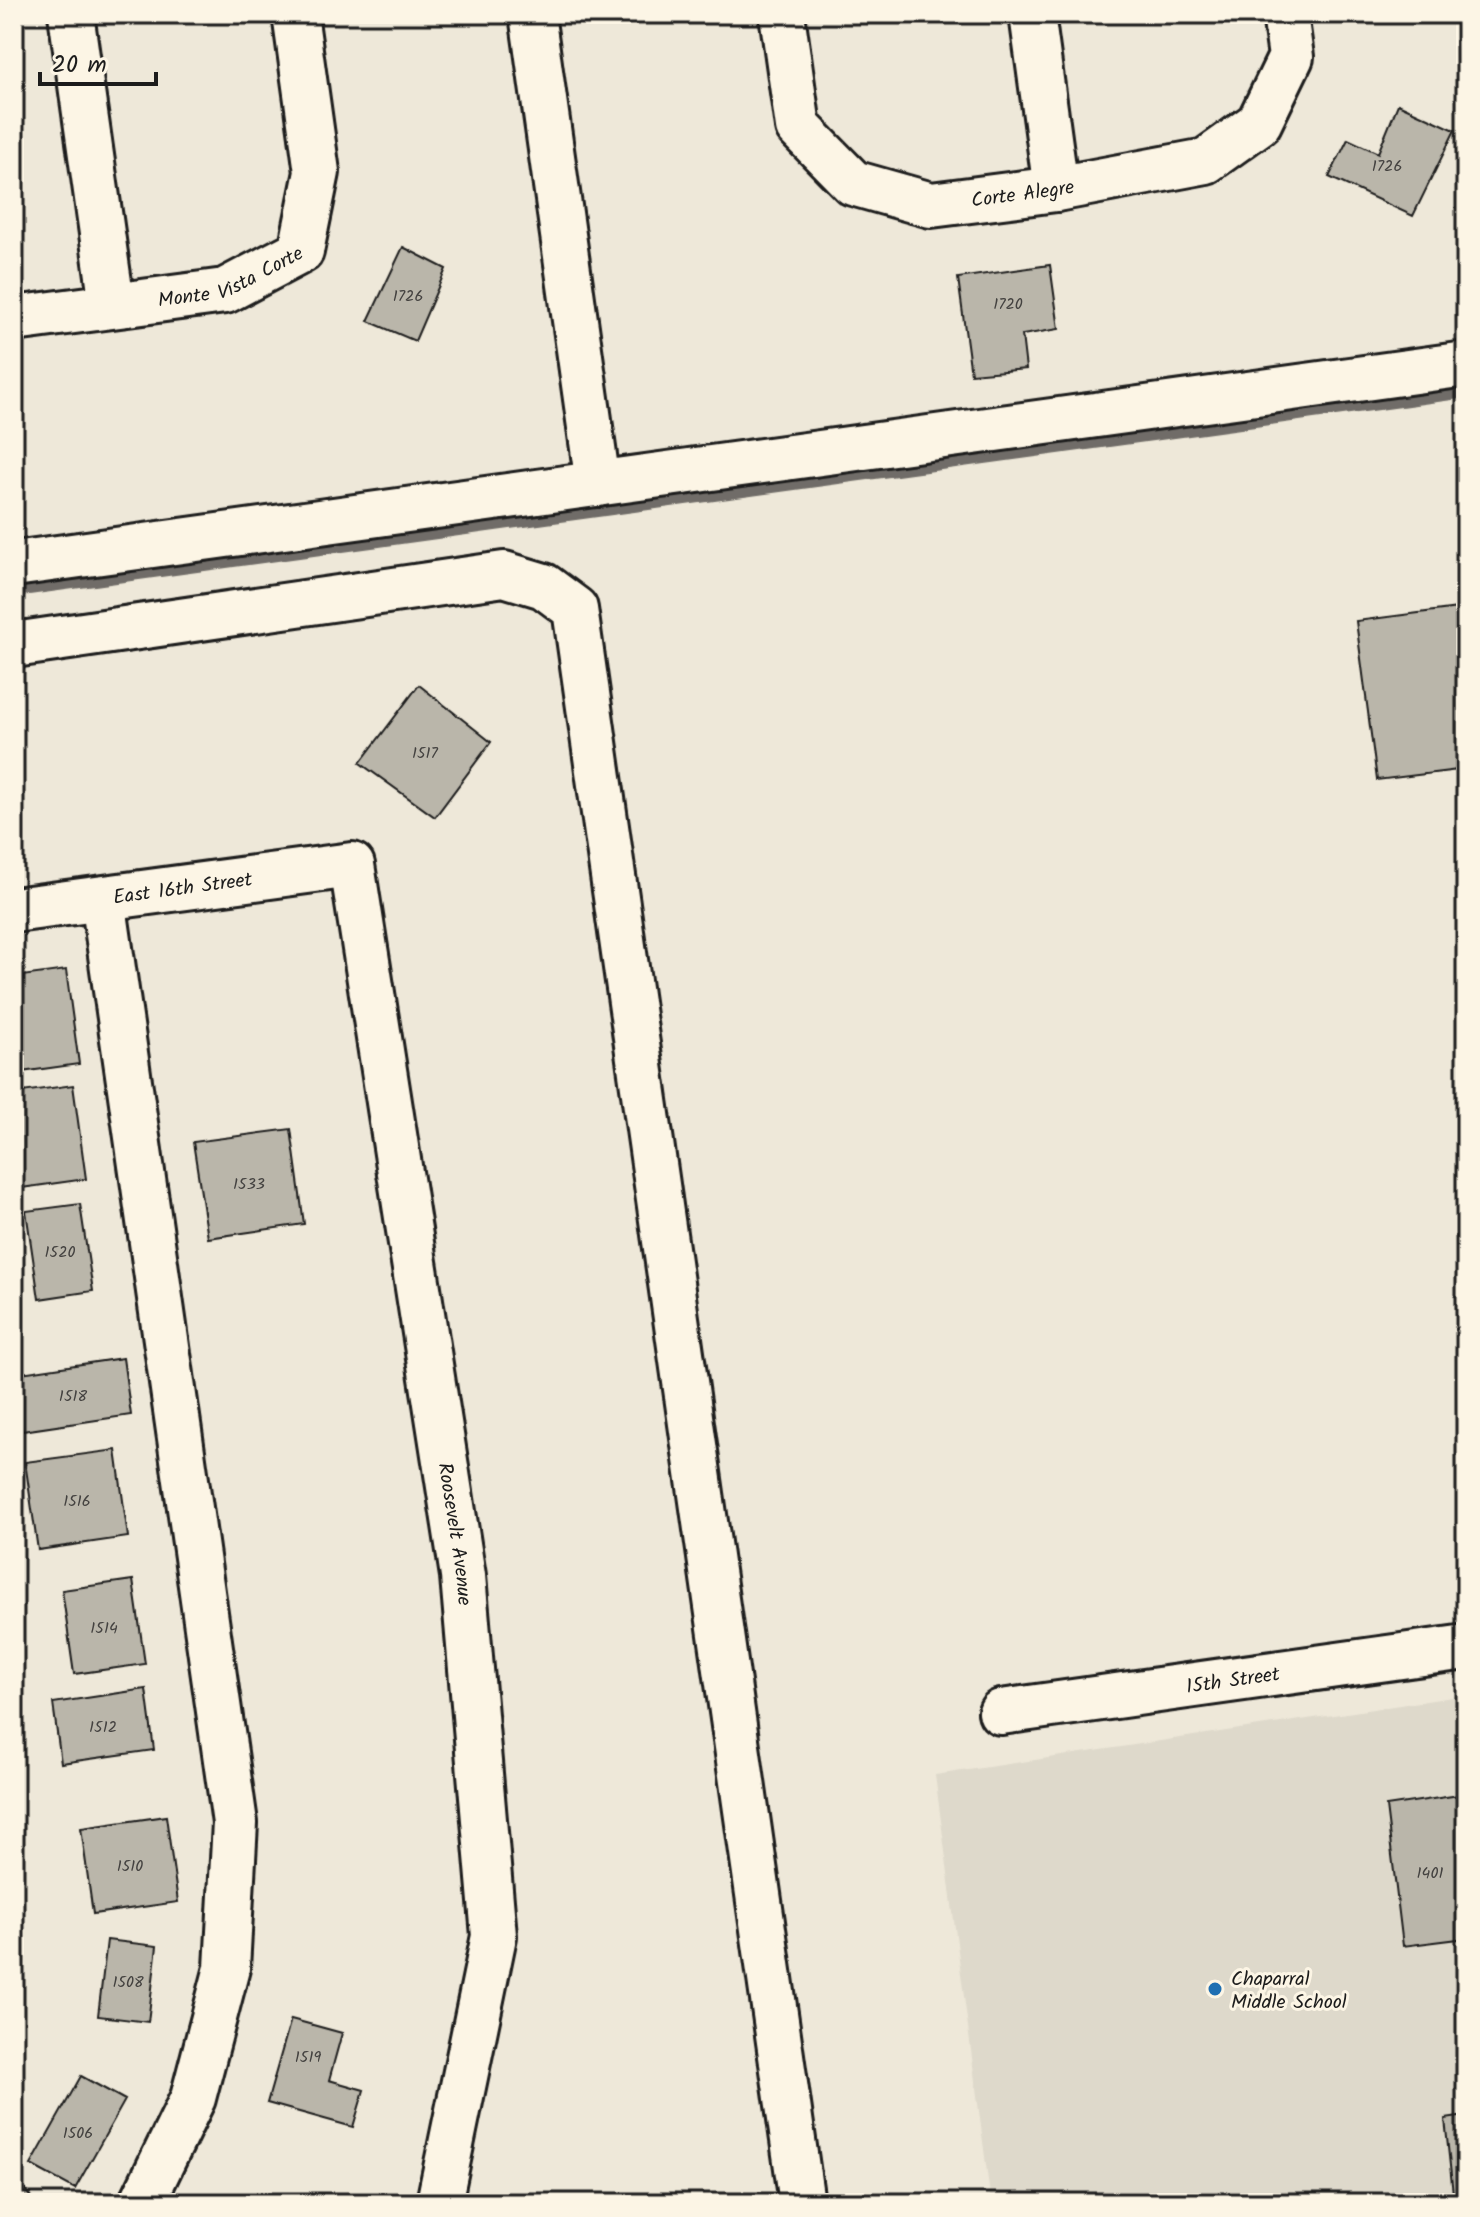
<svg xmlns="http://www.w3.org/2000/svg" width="1480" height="2217" font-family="Kalam,sans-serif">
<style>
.built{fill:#ded9cb}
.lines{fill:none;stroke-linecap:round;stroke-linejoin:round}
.stream{stroke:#6f6c67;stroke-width:12}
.building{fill:#bab6aa;stroke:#1c1c1c;stroke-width:2}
.minor-casing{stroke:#1c1c1c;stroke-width:50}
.minor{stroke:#fcf5e5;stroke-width:44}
.poi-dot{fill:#1f6fb2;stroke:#fcf5e5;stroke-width:3}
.labels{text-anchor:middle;stroke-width:6;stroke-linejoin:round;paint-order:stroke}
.number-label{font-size:16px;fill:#444240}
.street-label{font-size:20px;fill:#1c1c1c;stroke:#fcf5e5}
.poi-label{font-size:20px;fill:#1c1c1c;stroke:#fcf5e5;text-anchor:start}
</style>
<rect width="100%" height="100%" fill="#eee8d9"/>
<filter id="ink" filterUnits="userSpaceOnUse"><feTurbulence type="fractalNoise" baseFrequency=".0125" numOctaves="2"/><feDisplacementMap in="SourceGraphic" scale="16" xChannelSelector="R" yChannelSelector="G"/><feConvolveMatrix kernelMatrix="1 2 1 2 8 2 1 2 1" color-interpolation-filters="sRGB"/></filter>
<g filter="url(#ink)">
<path class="built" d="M1466,1695v508h-475l-56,-428z"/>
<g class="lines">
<path class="stream" d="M14,591l1452,-199"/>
</g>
<path class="building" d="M1398,104l57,26 -42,86 -84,-39 19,-38 30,14z
M403,247l43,22 -31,72 -47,-20z
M1050,265l9,64 -37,6 4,34 -55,5 -13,-96z
M1466,607v162l-89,11 -21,-159z
M419,685l72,57 -56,75 -75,-54z
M66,970l13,94 -65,9v-96z
M73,1085l13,94 -72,10v-96z
M291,1129l13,95 -96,14 -15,-96z
M80,1204l13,87 -54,8 -13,-88z
M123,1358l8,57 -109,16 -8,-57z
M116,1450l12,87 -90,13 -13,-88z
M133,1580l12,84 -71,10 -12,-84z
M146,1689l8,61 -93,13 -8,-60z
M1466,1794v144l-63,8 -17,-140z
M166,1816l12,86 -85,12 -12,-86z
M107,1940l50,6 -9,76 -50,-6z
M291,2019l51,14 -13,47 35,10 -11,37 -86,-24z
M81,2076l44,24 -50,89 -44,-24z
M1466,2116v87h-12l-9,-84z
M14,2177l22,26h-22z"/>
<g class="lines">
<defs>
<g id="minor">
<path d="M71,14l41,290"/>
<path d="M532,14l66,470"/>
<path id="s1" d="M782,14l16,113 55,56 78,22 125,-16 150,-28 53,-38 32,-66 -6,-43"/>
<path d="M1032,14l24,175"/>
<path id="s2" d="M14,319l211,-28 76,-40 16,-79 -22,-158"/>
<path d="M14,564l1452,-200"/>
<path d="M14,645l490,-71 40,12 31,23 227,1594"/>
<path d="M103,899l132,924 -8,145 -34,130 -51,105"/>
<path id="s3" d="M14,910l338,-45 111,711 31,360 -55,267"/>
<path id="s4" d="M1001,1712l465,-65"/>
</g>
</defs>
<use href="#minor" class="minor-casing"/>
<use href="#minor" class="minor"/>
</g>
</g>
<circle class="poi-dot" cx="1215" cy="1989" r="8"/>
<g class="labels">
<g class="number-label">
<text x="1387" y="171">1726</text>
<text x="408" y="301">1726</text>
<text x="1008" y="309">1720</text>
<text x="425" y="758">1517</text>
<text x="249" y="1189">1533</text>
<text x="60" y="1257">1520</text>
<text x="73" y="1401">1518</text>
<text x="77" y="1506">1516</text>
<text x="104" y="1633">1514</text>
<text x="103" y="1732">1512</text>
<text x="130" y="1871">1510</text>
<text x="1430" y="1878">1401</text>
<text x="128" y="1987">1508</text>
<text x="308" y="2062">1519</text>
<text x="78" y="2138">1506</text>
</g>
<g class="street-label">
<text dy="7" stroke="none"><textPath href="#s1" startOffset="366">Corte Alegre</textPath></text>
<text dy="7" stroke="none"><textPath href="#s2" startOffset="222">Monte Vista Corte</textPath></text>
<text dy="7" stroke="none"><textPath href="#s3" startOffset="170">East 16th Street</textPath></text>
<text dy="7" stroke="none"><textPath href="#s3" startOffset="1018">Roosevelt Avenue</textPath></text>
<text dy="7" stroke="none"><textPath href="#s4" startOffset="234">15th Street</textPath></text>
</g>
<g class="poi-label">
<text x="1231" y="1985">Chaparral<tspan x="1231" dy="23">Middle School</tspan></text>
</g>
</g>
<rect width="1480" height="2217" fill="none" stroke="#fcf5e5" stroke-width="48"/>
<rect x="24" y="24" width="1432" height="2169" fill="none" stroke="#1c1c1c" stroke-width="3" filter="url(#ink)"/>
<path d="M40 72v12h116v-12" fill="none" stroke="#1c1c1c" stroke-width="4"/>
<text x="52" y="72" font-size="24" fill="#1c1c1c" stroke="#fcf5e5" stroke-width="6" paint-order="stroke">20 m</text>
</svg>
